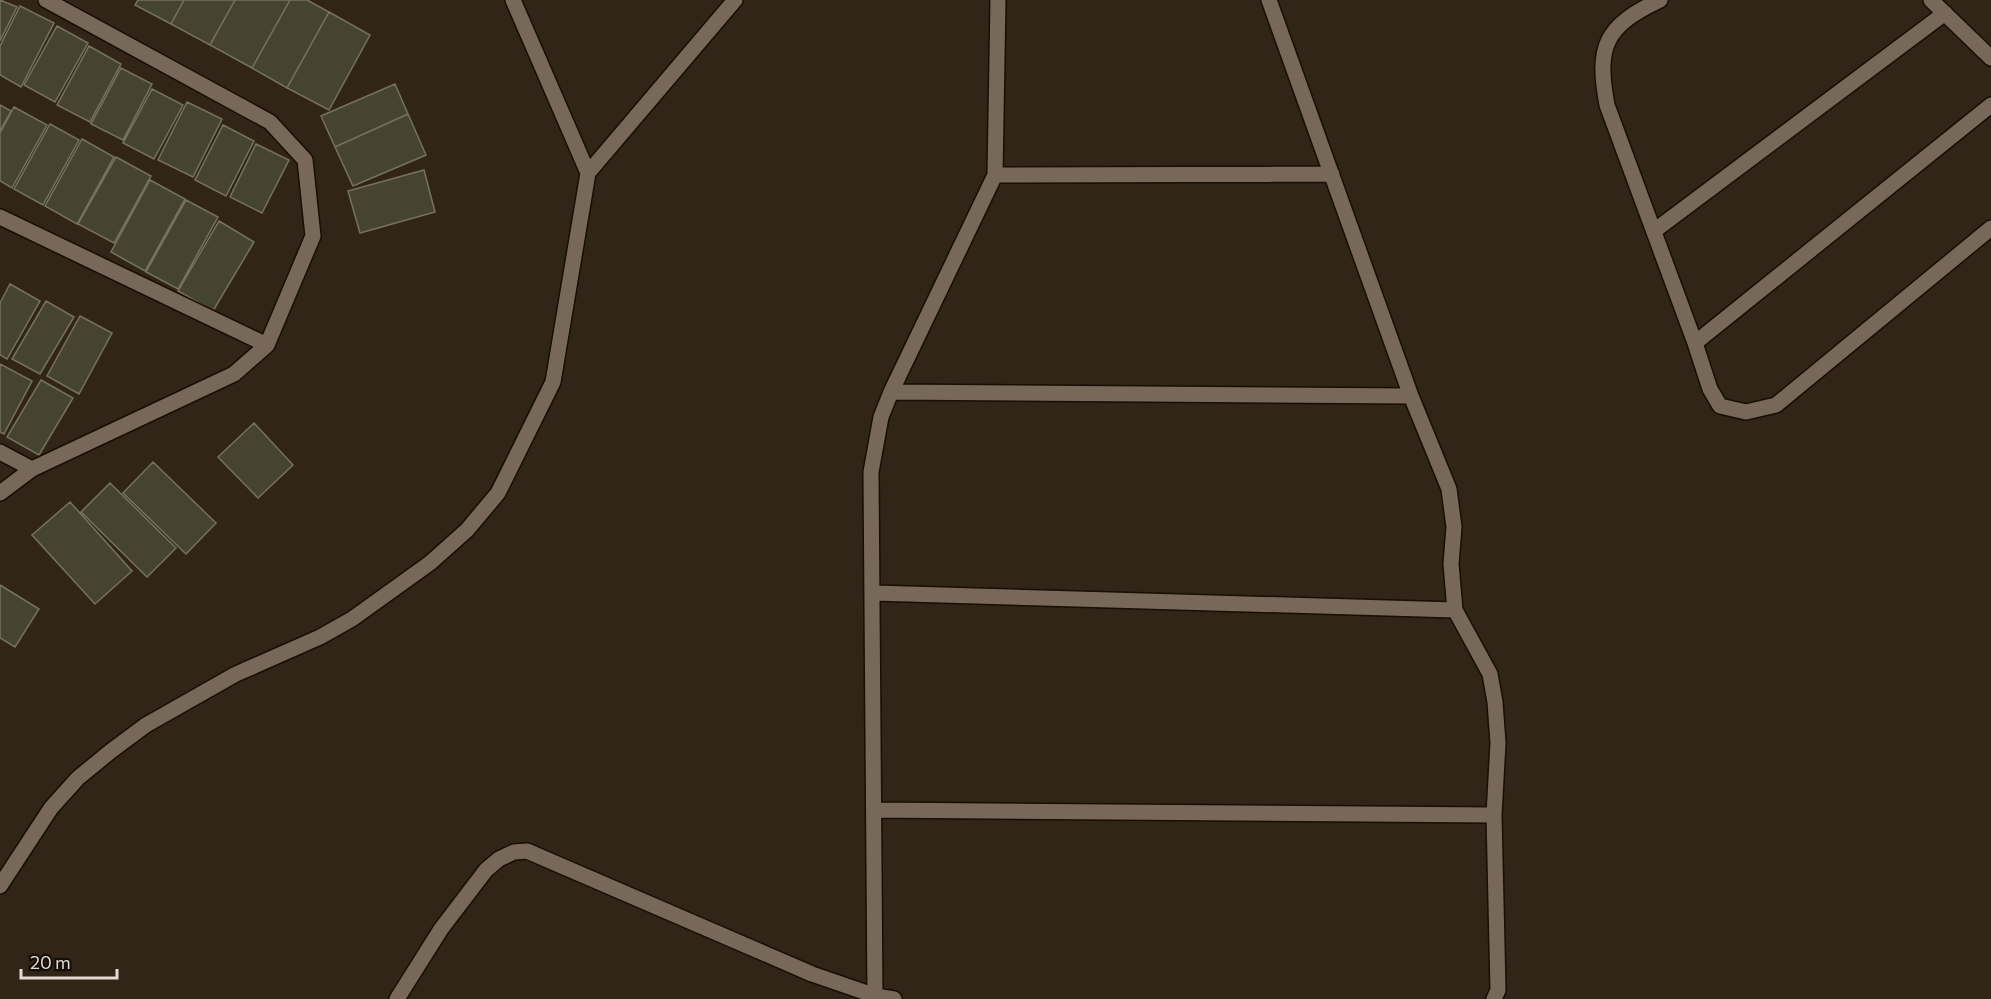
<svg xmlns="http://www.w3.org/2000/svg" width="1991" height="999" font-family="Commissioner,sans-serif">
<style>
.building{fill:#464331;stroke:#767260;stroke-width:1.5}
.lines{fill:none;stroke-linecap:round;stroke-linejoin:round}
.minor-casing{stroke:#190e04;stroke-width:18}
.minor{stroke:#77685a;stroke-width:15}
</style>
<rect width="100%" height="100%" fill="#312518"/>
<path class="building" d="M0,0l17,7 -17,34z
M138,0h46l-13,24 -36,-19z
M184,0h51l-25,45 -39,-21z
M235,0h55l-38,68 -42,-23z
M290,0h17l22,12 -42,76 -35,-20z
M20,6l34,17 -33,64 -21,-12v-29z
M329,12l41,23 -41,75 -42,-22z
M57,26l31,17 -33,59 -31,-17z
M89,46l32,18 -31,58 -33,-17z
M121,68l31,16 -29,56 -32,-16z
M395,84l13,30 -73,33 -14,-31z
M152,89l31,16 -29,54 -31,-16z
M187,102l35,17 -29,58 -35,-17z
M0,105l11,6 -11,20z
M14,107l33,18 -35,63 -12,-7v-48z
M408,114l18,41 -73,31 -18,-39z
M50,124l29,16 -36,65 -29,-16z
M223,125l31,16 -28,55 -31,-16z
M82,139l32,18 -37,67 -32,-18z
M256,144l33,16 -27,53 -32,-16z
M116,157l35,19 -37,67 -36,-19z
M424,170l11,42 -75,21 -12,-42z
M150,180l35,19 -40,72 -34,-19z
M186,200l32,17 -40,72 -32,-17z
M219,221l35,21 -41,69 -35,-20z
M10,284l30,17 -33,58 -7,-4v-52z
M46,301l28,16 -34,57 -28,-15z
M80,316l32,17 -33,61 -32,-18z
M0,364l32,17 -28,53 -4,-2z
M41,380l32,18 -34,57 -32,-18z
M254,423l39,42 -35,33 -40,-41z
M153,462l63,61 -30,31 -63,-61z
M110,483l66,65 -29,29 -66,-65z
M70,502l62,69 -37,33 -63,-69z
M0,585l39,24 -24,38 -15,-9z"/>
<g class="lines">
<defs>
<path id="minor" d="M1269,0l142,396 38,93 5,38 -3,37 4,46 35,64 5,28 3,41 -4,72 4,175 -4,9
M1660,0c-55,26 -64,46 -53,105l88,238 15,46 10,17 26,6 30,-7 215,-177
M1931,0l60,58
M588,173l147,-173
M995,175l337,-1
M0,217l267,128
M1654,231l291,-218
M1695,343l296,-238
M891,392l520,4
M0,452l32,17
M0,493l32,-24 202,-95 33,-29 46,-109 -8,-76 -35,-38 -224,-122
M874,593l581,17
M874,810l620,5
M0,886l51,-78 27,-30 33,-27 35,-26 90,-51 84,-37 32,-18 78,-56 37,-33 31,-37 55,-111 35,-209 -75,-173
M397,999l44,-70 45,-59 13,-11 15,-7 13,-1 285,123 64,22 18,3
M875,999l-4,-527 10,-55 10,-25 104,-217 3,-175"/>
</defs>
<use href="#minor" class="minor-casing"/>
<use href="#minor" class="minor"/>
</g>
<path d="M21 969v9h96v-9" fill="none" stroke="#e4dbd3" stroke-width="3"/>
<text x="30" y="969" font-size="18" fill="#e4dbd3" stroke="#150f0a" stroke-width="4.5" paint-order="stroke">20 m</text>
</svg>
